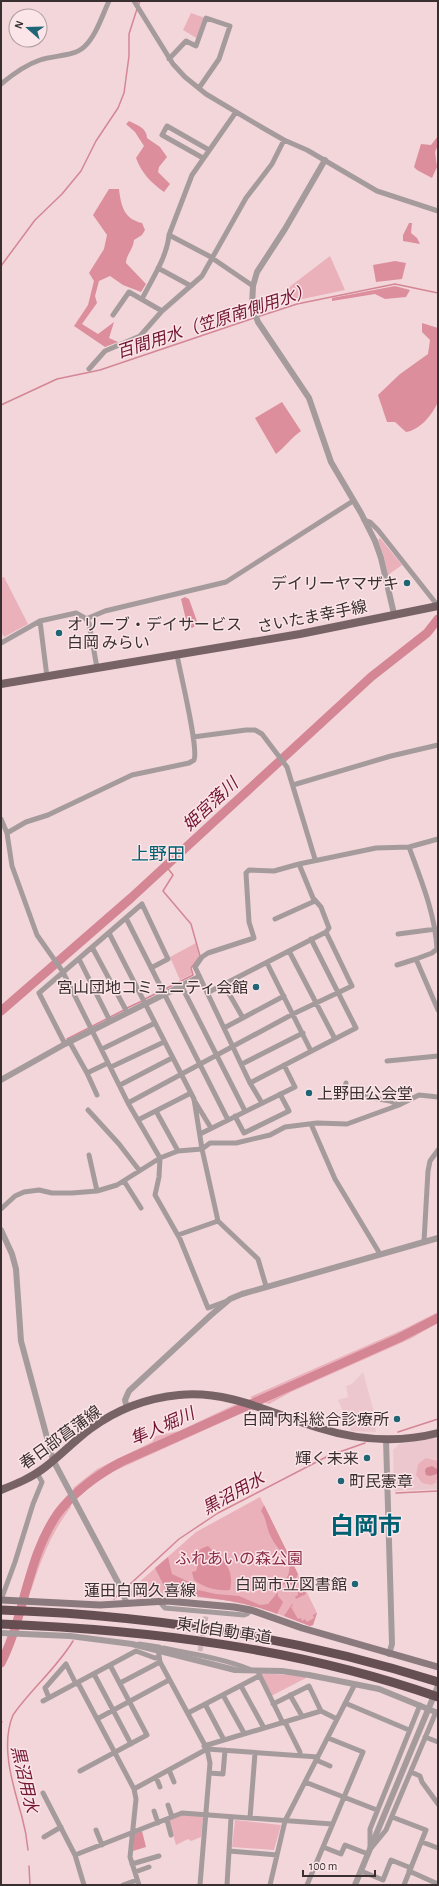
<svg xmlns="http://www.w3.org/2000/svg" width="439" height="1886" font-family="'Alegreya Sans','Noto Sans JP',sans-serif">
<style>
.built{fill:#ecc8ce}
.green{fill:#eab1bb}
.forest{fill:#dc8e9d}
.water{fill:#d48695}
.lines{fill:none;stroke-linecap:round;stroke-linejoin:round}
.stream{stroke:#d48695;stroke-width:1.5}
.river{stroke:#d48695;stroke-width:9}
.minor-tunnel{stroke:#cdb5b8;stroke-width:5;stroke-dasharray:5 2.5;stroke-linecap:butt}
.minor{stroke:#a69b9c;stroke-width:5}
.tertiary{stroke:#a69b9c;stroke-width:6}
.secondary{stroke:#8b7a7d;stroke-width:7}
.primary{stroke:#776366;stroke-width:8}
.motorway{stroke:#664f53;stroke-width:9}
.poi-dot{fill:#1f6575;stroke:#fbe5e8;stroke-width:1.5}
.labels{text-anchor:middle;stroke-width:3;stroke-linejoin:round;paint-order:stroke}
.poi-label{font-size:16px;fill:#392f30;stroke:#fbe5e8;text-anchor:end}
.street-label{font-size:16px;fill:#392f30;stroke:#fbe5e8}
.park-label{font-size:16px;fill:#8a2d47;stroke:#fbe5e8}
.water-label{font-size:17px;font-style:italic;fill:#721533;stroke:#fbe5e8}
.quarter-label{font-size:18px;fill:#006071;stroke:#fbe5e8}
.town-label{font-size:24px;font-weight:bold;fill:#006071;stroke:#fbe5e8}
</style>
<rect width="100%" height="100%" fill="#f2d6da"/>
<path class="built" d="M363,1372l13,47 -2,1 2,12 -25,-1 -13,-31 10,-3 -2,-11 6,-2z
M438,1437v52l-44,2 -1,-41 6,-6z"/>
<path class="green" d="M191,13l14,5 -7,21 -15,-9z
M330,256l15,34 -52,11 -5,-13z
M380,538l22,27 -14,10 -4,-18 -6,-17z
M4,577l24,47 -24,13 -3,-5v-54z
M196,943l3,13 -9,12 2,6 -12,6 -10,-23z
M438,1312v2l-31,17 -153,68 -4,-2 152,-67z
M438,1321v2l-28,16 -119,53 -22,12 -4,-1z
M236,1404l6,2 -112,48 -31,16 -24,21 -2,-3 24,-19 55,-27 4,-6 23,-5z
M250,1408l5,2 -8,1 -135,61 -23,15 -10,10 10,-13 19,-13z
M426,1458l12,3v17l-2,3 1,1 -6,3 -9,-2 -6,-8 2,-11z
M260,1497l57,116 -4,12 -3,1 -59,-22 -19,-3 -64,-7 -27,3 -10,-1 -3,-4 68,-60z
M65,1498l2,3c-25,28 -35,62 -46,97h-2c11,-39 21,-68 46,-100z
M70,1505l1,2c-20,26 -30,53 -40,84v-7c9,-28 17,-58 39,-79z
M260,1673l45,3 1,2 -35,18z
M182,1815l20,1 1,2 -2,19 -10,4 -3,-2 -12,6 -7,-25z
M235,1820l46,5 -7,25 -42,-3z"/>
<path class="forest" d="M129,121c8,4 18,7 18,17l13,9 7,10 -8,10 -1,5 12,12 -6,8c-13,-9 -23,-20 -28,-34l8,-12 -9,-14 -9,-8z
M438,136v9l-3,7 2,15 -5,11 -15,-8 -3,-3 7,-23 10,1z
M109,189h10c2,17 5,30 23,34l3,7 -3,5 -8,5c-1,10 -8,15 -8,23l20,21 -5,8 -18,-7 -13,-9 -11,5 -4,15 2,7 -15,21 16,10 16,-12 -5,16 9,4 -13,5 -31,-21 14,-21 6,-24 -5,-8 15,-24 3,-14 -14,-20z
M409,223h3l-1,10 6,5 3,6 -17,-3v-6z
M395,261l11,2 -4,16 -26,3 -3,-17z
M395,286l15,4 -4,7 -21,2 -10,-5 -43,7v-3z
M422,323l16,5v74c-6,13 -18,28 -32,30l-11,-10h-8l-9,-27 22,-21 28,-20 2,-14 -8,-8z
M282,402l19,29c-10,7 -16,16 -25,23l-21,-36z
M185,597l4,2 9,25 -6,4 -5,-4 -6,-25z
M264,1505l34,69 -5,11 -8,-1 -3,1c18,-23 -1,-28 -11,-48 -5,-9 -4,-18 -10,-26z
M208,1546c15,14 27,22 22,44 -14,1 -25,-2 -36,-10l-2,-8 4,-1 2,-6 -5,-4c2,-8 7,-13 15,-15z
M168,1557l4,17 17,8 9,8 18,4 23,2 21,9 8,-1 10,-12v4l5,6 -6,12c-38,-14 -70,-17 -109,-20l-13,-26z
M302,1585l4,9 -10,5 -1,-2 3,-2v-4z
M292,1604l1,1 -2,2 7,12 3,-1 1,3 3,-2 2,3 7,-4 -1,-3 4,-2 -4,12 -3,1 -26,-10z
M142,1831l4,16 -13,4 1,-17z"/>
<path class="water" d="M432,1466l5,3v5l-7,2 -4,-1 -1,-4 1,-3z"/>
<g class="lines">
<path class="stream" d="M138,6l2,-5
M1,266l34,-46 27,-26 19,-23 15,-30 22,-33 6,-15 5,-37v-22l8,-25
M257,317l40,-13 98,-20 43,9
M1,405l56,-26 43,-9 154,-52
M165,989l28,-14 -2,-7 9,-12 -9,-32 -28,-33 10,-16 -7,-9
M145,999l16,-8
M127,1008l15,-7
M67,1039l57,-29
M398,1432l40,-13
M396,1493l42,-2
M127,1587l52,-48 39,-26 110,-57 37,-13
M114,1599l4,-4
M1,1721l1,1
M28,1850c-1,-11 -3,-22 -6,-33 -9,-32 -22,-71 -9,-102 18,-26 43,-46 60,-74
M29,1866l1,19"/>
<path class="river" d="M1,1011l130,-113 240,-221 56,-44 11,-14
M1,1663c24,-47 26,-106 57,-150 17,-22 39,-38 63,-51l278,-124 39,-20"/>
<path class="minor-tunnel" d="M200,1651l6,-35"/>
<path class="minor" d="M134,1l39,63 12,13 21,17 57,34 21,12 23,10 70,41 61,20
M169,59l17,-18 10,5 10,-28 24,8 -11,33 -20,29
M1,84c12,-10 24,-19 39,-24 14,-5 33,-3 44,-13 12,-11 18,-31 25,-46
M236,112l-44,63 -23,60 40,21 44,30
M203,158l-41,-23 5,-9 42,24
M158,268l33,18
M142,299c10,-20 25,-42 27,-64
M113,315l16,-23 33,19
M89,369l16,-18 35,-15 22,-25 40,-35 44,-78 26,-34 12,-24
M364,520l6,2 8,8 60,76
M86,619l19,-8 121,-29 127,-81
M40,621l7,56
M1,643l39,-22 36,-8 9,5 4,5 8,45
M193,737l53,-7h9l7,4 25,33 28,92
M293,785l98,-29 47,-11
M1,819l6,14 5,33 25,69 26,37 65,131 32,55 -1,19 -4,18 25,44 28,69 19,-7
M7,833l19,-11 22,-7 84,-40 57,-12 5,-3c5,-11 -14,-88 -17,-105
M409,847c12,33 26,66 28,102l-5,4 -16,6 22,51
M126,918l102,202
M275,919l40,-18
M109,933l85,166 8,50 16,72 40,38 8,27
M398,934l38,-5
M92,947l35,65
M289,951l46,88
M79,959l31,62
M267,963l44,88
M397,965l19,-6
M181,985l64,126
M224,985l19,33
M207,993l119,-61 3,-4 -8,-21 -8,-9 -14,-34 77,-16 33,-1 29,-8
M224,1028l60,-32
M69,1041l18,32 21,-10
M65,1044l-26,-51 103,-89 26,55 -17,9
M102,1049l53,-26
M387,1061l51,-5
M242,1064l61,-31
M111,1067l53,-25
M87,1073l10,22
M250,1083l106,-55 -45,-89
M346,1083l-2,10 46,8 9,4
M120,1085l52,-27
M194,1100l17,28
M128,1103l165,-89 59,-28 -26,-54
M262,1103l-12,-20 -55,-116 7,-10 6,-4 46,-15 -5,-16 -3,-49 3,-3 25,1 25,-7
M88,1110l31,34 20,26
M156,1111l22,40
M235,1116l9,17 45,-22 -9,-17
M138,1120l53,-27
M311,1124l24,55 45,75
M200,1134l95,-47 -11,-22
M89,1155l8,36
M124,1181l17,27
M1,1209l14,-13 9,-4 15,-2 13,3h20l25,-2 20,-6 43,-27 18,-7 24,-2 8,-6h26l34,-8 15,-8 32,-4 30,1 52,-19 20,-10 19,2
M178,1235l40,-14
M424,1241l4,-70 2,-10 8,-11
M1,1600l14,-38 18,-58 9,-22 -5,-9
M159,1601l6,7 79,7 3,-1 4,-4
M139,1644l20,3
M94,1674l37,70
M259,1674l24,49
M78,1683l56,106 2,10 -6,58 9,28
M120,1683l40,-21
M241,1686l23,42
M223,1695l21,38
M290,1695l12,21
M49,1698l-4,-10 21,-24 10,20
M43,1701l93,-50 19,7 4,-1
M345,1703l64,27
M205,1704l19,36
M273,1704l36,-18 12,25
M188,1713l71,-37
M97,1719l72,-39
M285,1722l15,30v3
M425,1737l13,5
M204,1746l117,-35 16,8
M316,1760l14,6
M169,1770l5,12
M80,1771l67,-36 -37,-70
M411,1772l9,4 2,6 16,22
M209,1773l14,1 2,-24
M156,1777l4,10
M305,1782l72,28
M134,1789l73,-40 111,8
M43,1793l32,62 9,30
M168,1805l4,12
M154,1811l4,12
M392,1817l34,13 -22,55
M250,1818l5,-65
M167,1820l4,15
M96,1830l6,15
M44,1837l17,-10
M422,1842l16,6
M323,1847l18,7 4,-9 23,9
M370,1847v-18l50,-124
M372,1847l14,-17 50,-118
M229,1851l48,4
M75,1855l107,-42 150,11
M132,1864l27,-8
M361,1871l22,9 8,-20 20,8
M409,1871l29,13
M135,1872l14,-5
M123,1885l14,-5
M200,1885l10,-122 -3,-14 -47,-87 -2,-13 5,-1c28,6 59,10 86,21
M227,1885l4,-67
M270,1885l15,-64 70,-137
M307,1885l56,-133 -35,-14"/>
<path class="tertiary" d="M325,160l-40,69 -28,43 -4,14 -1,20 6,16 51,76 22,64 30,51 14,28 6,17 13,56
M1,1080l64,-36 134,-67
M1,1230l11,24 4,15 5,72 32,119 68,128 6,16
M127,1408l-2,-8 4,-9 82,-76 19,-16 12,-5 196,-56
M386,1439l6,205 -3,10
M1,1633l69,3 62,8 103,26 47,1 27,4 70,14 59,24
M355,1885l83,-199"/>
<path class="secondary" d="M1,1600l99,5 67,-4 67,6 17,3 51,18 136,39"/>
<path class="primary" d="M1,684l299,-50 138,-28
M1,1490c15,-6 30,-12 43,-22 16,-12 30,-27 46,-39 26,-19 57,-31 89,-34 51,-5 93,19 140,33 38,12 80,15 119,5"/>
<path class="motorway" d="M1,1610c149,5 295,27 437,72
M1,1624c148,6 297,24 437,73"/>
</g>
<g class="poi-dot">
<circle cx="407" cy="583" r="4"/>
<circle cx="59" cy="633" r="4"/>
<circle cx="256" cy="987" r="4"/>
<circle cx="309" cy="1093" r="4"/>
<circle cx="397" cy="1419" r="4"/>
<circle cx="367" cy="1458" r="4"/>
<circle cx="341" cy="1481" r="4"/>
<circle cx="355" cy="1584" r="4"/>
</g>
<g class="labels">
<g class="poi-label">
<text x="399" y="589">デイリーヤマザキ</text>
<text x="67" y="630" text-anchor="start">オリーブ・デイサービス<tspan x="67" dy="18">白岡 みらい</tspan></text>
<text x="248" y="993">宮山団地コミュニティ会館</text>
<text x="317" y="1099" text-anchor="start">上野田公会堂</text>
<text x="389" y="1425">白岡 内科総合診療所</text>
<text x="359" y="1464">輝く未来</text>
<text x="349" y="1487" text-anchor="start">町民憲章</text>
<text x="347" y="1590">白岡市立図書館</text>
</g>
<g class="street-label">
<text transform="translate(312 616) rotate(-11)" y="6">さいたま幸手線</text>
<text transform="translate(60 1437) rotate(-36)" y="6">春日部菖蒲線</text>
<text x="140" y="1596">蓮田白岡久喜線</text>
<text transform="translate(224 1630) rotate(9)" y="6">東北自動車道</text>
</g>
<g class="park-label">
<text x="239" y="1564">ふれあいの森公園</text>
</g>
<g class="water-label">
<text transform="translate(214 321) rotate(-18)" y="6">百間用水（笠原南側用水）</text>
<text transform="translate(210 804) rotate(-43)" y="6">姫宮落川</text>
<text transform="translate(162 1426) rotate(-24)" y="6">隼人堀川</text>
<text transform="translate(233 1493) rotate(-29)" y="6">黒沼用水</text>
<text transform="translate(25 1779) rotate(77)" y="6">黒沼用水</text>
</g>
<g class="quarter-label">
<text x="158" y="860">上野田</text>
</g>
<g class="town-label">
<text x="366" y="1534">白岡市</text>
</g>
</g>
<rect width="439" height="1886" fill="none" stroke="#392f30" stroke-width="4"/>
<g transform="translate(28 28) rotate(290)"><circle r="19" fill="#fbe5e8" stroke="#ad9c9e"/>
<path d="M0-3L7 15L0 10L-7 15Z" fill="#1f6575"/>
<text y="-6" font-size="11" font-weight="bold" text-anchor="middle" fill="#392f30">N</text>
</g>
<path d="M303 1870v6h72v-6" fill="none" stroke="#392f30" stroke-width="2"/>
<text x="309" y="1870" font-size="12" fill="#392f30" stroke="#fbe5e8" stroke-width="3" paint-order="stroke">100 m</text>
</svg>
